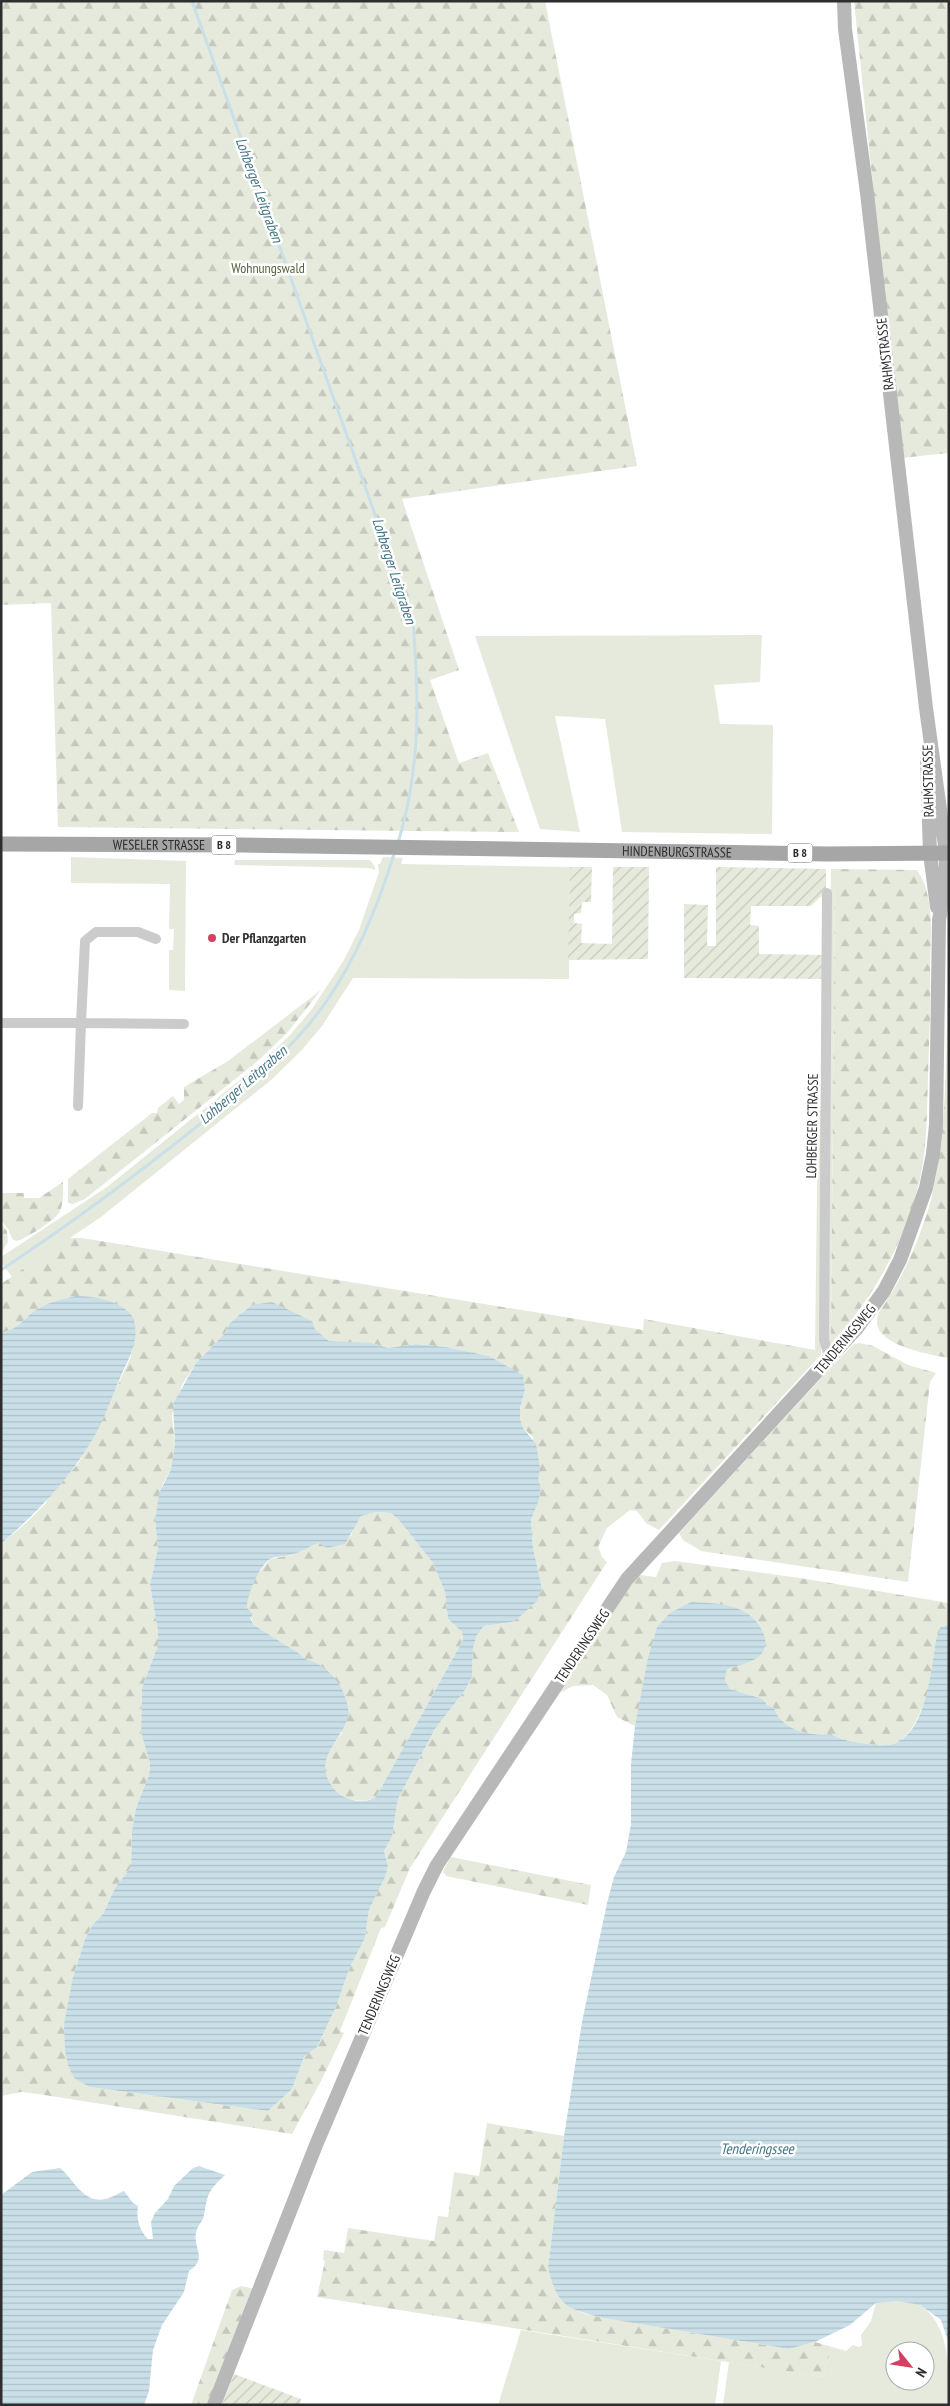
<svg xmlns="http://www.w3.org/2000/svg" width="950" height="2406" font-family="'PT Sans Narrow',sans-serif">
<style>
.grass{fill:#e5eadc;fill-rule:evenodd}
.forest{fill:url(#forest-firs);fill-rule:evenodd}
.garden{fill:url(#garden-furrows)}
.water{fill:url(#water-rules);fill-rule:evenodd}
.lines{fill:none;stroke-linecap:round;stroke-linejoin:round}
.stream{stroke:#cae0e8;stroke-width:3}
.street{stroke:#cbcbcb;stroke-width:10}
.secondary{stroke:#b8b8b8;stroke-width:14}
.primary{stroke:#a6a6a6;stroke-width:15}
.poi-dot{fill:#d44060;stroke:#fff;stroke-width:2}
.labels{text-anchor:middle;stroke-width:5;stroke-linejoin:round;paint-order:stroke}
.shield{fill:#fff;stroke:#6d6d6d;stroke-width:1}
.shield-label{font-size:12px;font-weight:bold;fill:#2e2e2e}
.park-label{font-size:14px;fill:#56653f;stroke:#fff}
.street-label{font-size:14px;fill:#2e2e2e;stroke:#fff}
.poi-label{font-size:14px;font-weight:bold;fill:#2e2e2e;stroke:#fff;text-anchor:start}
.water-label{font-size:15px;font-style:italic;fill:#447787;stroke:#fff}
</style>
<defs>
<pattern id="forest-firs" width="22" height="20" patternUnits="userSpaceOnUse" patternTransform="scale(1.25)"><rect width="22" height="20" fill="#e5eadc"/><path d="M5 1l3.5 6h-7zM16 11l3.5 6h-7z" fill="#c5c9bd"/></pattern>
<pattern id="garden-furrows" width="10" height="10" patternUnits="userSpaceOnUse" patternTransform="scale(1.25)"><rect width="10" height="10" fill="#e5eadc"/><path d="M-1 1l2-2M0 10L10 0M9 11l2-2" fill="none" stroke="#c5c9bd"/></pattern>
<pattern id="water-rules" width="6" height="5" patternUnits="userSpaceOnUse" patternTransform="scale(1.25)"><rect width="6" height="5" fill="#cae0e8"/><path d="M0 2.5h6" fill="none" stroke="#aec0c7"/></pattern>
</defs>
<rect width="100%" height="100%" fill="#fff"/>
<path class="grass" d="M762,635l-2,47 -46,3 6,39 53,1 -1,109 -150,-2 -17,-113 -50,-3 25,116 -40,-3 -65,-193z
M71,857l115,4 -1,130 -16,-1v-40h4l1,-21h-5l1,-45 -99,-1z
M383,857l20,1 -2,6 169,3 -1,112 -216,-1 -31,48 -21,25 -30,29 -170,137 -89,60 -11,-15v-5l106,-70 154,-124 29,-28 22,-26 32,-49 15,-30 20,-58 -1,-8h2z
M235,860h135l5,7v3l-6,-2 -135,-3z
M831,869h4l-4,475 -4,-2 -2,-5z
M818,1110l5,1 -2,244 -3,3 -3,-1v-7z
M898,2301c7,1 17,1 23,5 29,19 28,64 28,99h-226l6,-43 93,15 10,-30 14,4 7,-6 6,2 3,-2 -1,-10 10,-14 5,-18zM895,2351h30v30h-30z
M521,2330l200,31 -6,44h-217z"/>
<path class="forest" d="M1,1h544l92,465 -235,33 57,171 -29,10 29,83 29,-10 31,79 -461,-5 -7,-224 -50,2z
M854,1h95v452l-48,5z
M835,869l82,1c19,27 13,70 13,100 1,36 -1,71 -2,107 -1,34 -1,69 -8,102 -15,63 -46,118 -89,165z
M949,952v406c-18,-3 -69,-12 -72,-34 -1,-12 7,-18 12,-27 19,-30 32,-63 42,-97 19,-80 14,-165 18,-248z
M321,990l-34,43 -28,27 -174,139 -12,5 -5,-1v-24l84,-66h5l1,-5 15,-12 6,8 5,-4v-13l44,-26z
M63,1182c0,9 1,23 -4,31 -5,8 -35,27 -43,28l-4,-2 -3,-9 -8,-10v-27h23v5h15z
M1,1224l6,7 1,11 -7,11z
M68,1238h14l561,92 1,-11 171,31v7l3,1 -159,172 -13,-7 -9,-12 -7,-1 -23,18 -9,19 4,10 5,5 -197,306 -25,59 -4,1 -41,103 4,2 -23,48 -29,53 -254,-40 -17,-2 -20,4v-552l25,-21 19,-19 6,-11 26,-28 15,-25 38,-81 6,-31 -61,-32c-13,3 -30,7 -41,15 -15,12 -13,16 -33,22v-49zM229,1324l86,5 14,12 8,2h35l16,5 28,-4 30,3 43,9 33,19 3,15 -5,18v11l3,9 10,9 5,44 3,6 -2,13 -8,20 2,28 9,42 -30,32 -28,4 -7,9 -4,13 -1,29 -7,13 -30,39 -37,70 -6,38 -8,14 4,15 -2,9 -17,35 -4,28 -15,29 -15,42 -18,38 -13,10 -12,32 -24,22 -178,-24 -17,-102v-8l12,-38 8,-15 10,-10 12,-26 16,-21 1,-37 4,-22 13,-33 1,-11 -9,-32 1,-44 16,-43v-14l-8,-46 8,-38 -3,-26 8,-37 8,-15 4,-25 -3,-29 10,-30 14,-22 29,-30z
M860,1343l13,3 35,19 28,8 -6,9 -22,200 -207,-31 -18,-11 -4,-7 155,-169 20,-20z
M376,1512l15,1 7,6 35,44 12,29 3,27 14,13 1,8 -87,157c-22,12 -55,-7 -52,-34 2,-11 11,-21 18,-30l-26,-70 -12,-3 -4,-6 -46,-29 -7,-17 -1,-10 11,-23 13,-16 22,-4 13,-8 14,-4 32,-7 3,-10 8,-11z
M675,1561l125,17 149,25v21h-2c-9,29 -22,104 -49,118 -9,5 -21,3 -30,2 -14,-2 -25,-3 -37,-10 -19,3 -50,-4 -57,-26l-7,-3 -4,-6 -33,-10 -5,-9 2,-11 9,-3 -79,-39 -22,99 -18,-9 -10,-22 -14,-10 -20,1 -13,7 74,-112 6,-6 16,2 6,-14z
M451,1857l140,28 -3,20 -142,-29 -3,-5z
M487,2123l77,13 -16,132 32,44 23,6 186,31 26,-7 17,5 -10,30 -505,-80 8,-36 -2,-1 1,-10 20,3 4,-25 86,13 4,-25 10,1 6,-45 25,4z
M241,2286l14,3 -45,116h-19l41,-115z"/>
<path class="garden" d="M570,867h22l-1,35h-9l-1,11 -7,1v9l8,1 -1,19 31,1 1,-77h36l-1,92 -80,1z
M716,867l110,2v23l-15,14h-60l-1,19 9,1v28l66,1 -1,24 -140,-1v-74l24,1 -1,41h9z
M234,2374l67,25 -1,6h-78z"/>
<path class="water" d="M75,1296c18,0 45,4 56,19 11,15 0,40 -7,54 -11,25 -19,50 -33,73 -23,39 -56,72 -90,102v-211c20,-6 18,-10 33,-22 11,-8 28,-12 41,-15z
M272,1302l40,19 3,8 14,12 43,2 16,5 28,-4 30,3 43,9 34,19 2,15 -5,18v11l3,9 13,16 4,24 -2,12 3,7 -2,13 -8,20 2,28 9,41 -5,12 -20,18 -5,3 -28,4 -7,9 -4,13 -1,29 -7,13 -30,39 -37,70 -6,38 -8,14 4,15 -2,9 -17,35 -4,28 -15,29 -15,42 -18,38 -13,10 -12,32 -24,22 -178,-24 -16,-9 -6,-13 -3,-15 -1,-26 9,-47 12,-38 8,-15 10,-10 12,-26 16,-21 1,-37 4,-22 13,-33 1,-11 -9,-32 1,-44 16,-43v-14l-8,-46 8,-38 -3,-26 4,-27 12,-25 4,-25 -2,-40 23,-41 29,-30 4,-9 23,-19zM376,1512l15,1 7,6 35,44 12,29 3,27 14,13 1,8 -87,157c-10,6 -19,5 -29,1 -8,-3 -14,-9 -17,-15 -16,-26 12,-42 18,-67 2,-5 -2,-16 -4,-22 -5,-13 -16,-25 -28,-31 -7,-3 -11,-2 -16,-9l-46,-29 -4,-7 3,-4 -6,-6c-1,-11 12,-42 23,-49 5,-3 14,-2 20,-4 10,-2 19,-9 29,-12l8,5 18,-4 16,-28z
M691,1602c28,1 62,2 73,33 2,5 2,13 -2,18 -7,10 -25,12 -35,16l-2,11 5,9 33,10 4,6 7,3c7,22 38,29 57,26 12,7 23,8 37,10 9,1 21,3 30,-2 30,-16 33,-75 39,-106l4,-8 8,-4v720l-8,-24 -21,-15 -22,-4 -22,2 -26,22 -35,17 -26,7 -186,-31c-37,-10 -45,-11 -55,-50l16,-132 18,-114 25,-119 7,-26 12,-25 5,-28v-60l4,-38 13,-68 9,-31 13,-14z
M199,2166l26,9c-7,7 -16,14 -18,25 -2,6 -2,12 -4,19 -3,5 -6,8 -7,14 -3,15 12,26 -7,38l-5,21 -22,33 -9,25 -4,41 -5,14h-143v-210l31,-23 28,-4c13,10 23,36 45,31 7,-1 13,-6 19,-8l9,12 5,3c-2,12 1,24 10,33h5l-2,-17 4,-9 13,-14 6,-13 19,-18z"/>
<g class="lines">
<path class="stream" d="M192,1l221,620c6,77 8,147 -15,222
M1,1270c71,-47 138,-97 204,-150 45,-37 91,-73 123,-121 31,-45 51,-96 67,-148"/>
<path class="street" d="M827,893l-3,447 6,19
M156,939l-18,-7h-42l-11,9 -4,82 103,1
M1,1023h80l-3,83"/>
<path class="secondary" d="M927,759l3,94 7,54
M214,2405l102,-260 108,-254 13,-26 190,-286 230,-251 27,-37 16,-31 26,-72 7,-34 3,-29 3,-205 7,-40v-27l-20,-145 -59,-515 -22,-164 -1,-28"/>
<path class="primary" id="s1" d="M1,844l241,1 586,9 121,-1"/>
</g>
<circle class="poi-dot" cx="212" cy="938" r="5"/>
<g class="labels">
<g class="shield">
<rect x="211.5" y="835.5" width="25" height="19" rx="4"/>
<rect x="787.5" y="843.5" width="25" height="19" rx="4"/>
</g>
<g class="shield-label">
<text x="224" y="849">B 8</text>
<text x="800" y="857">B 8</text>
</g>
<g class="park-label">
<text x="268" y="273">Wohnungswald</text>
</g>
<g class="street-label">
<text transform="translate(885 354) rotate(-96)" y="5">RAHMSTRASSE</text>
<text transform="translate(928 781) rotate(-91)" y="5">RAHMSTRASSE</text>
<text dy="5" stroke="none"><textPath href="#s1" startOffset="158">WESELER STRASSE</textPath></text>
<text dy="5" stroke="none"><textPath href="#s1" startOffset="676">HINDENBURGSTRASSE</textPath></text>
<text transform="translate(812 1126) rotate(-89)" y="5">LOHBERGER STRASSE</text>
<text transform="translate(845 1339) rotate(-50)" y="5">TENDERINGSWEG</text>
<text transform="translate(582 1646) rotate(-56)" y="5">TENDERINGSWEG</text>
<text transform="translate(379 1995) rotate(-67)" y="5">TENDERINGSWEG</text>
</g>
<g class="poi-label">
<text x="222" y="943">Der Pflanzgarten</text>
</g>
<g class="water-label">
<text transform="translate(259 190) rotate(70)" y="5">Lohberger Leitgraben</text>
<text transform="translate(394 571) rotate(72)" y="5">Lohberger Leitgraben</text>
<text transform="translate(243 1085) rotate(-41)" y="5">Lohberger Leitgraben</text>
<text x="757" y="2154">Tenderingssee</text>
</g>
</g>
<rect width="950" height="2406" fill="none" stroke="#2e2e2e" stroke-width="5"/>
<g transform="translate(910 2366) rotate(120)"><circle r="24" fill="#ffffff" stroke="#ababab"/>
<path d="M0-4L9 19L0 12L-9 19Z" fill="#d44060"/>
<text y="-8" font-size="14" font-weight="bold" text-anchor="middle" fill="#2e2e2e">N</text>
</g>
</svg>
